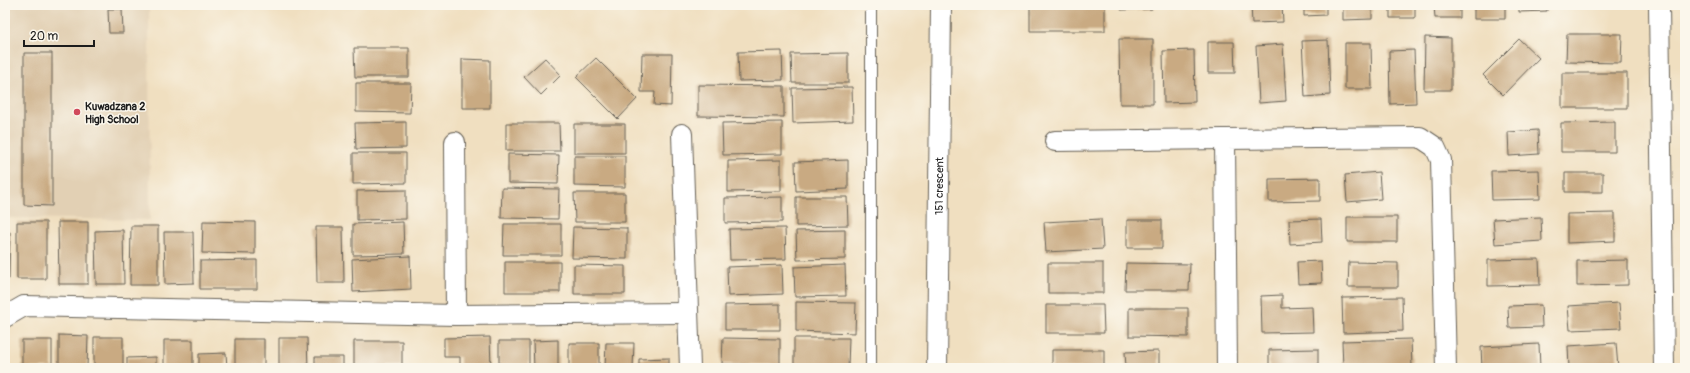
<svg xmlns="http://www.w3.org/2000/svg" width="1690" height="373" font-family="Pangolin,sans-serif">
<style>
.built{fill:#e2d0b4}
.building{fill:#c9aa82}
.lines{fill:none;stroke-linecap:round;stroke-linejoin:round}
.service-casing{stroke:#666055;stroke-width:12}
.minor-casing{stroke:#666055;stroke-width:22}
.service{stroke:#fff;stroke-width:10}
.minor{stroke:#fff;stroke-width:20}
.poi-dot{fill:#d1495b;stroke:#fbf7ec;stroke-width:1.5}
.labels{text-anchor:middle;stroke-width:3;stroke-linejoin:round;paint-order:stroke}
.poi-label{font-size:11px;font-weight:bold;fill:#1c1c1c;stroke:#fbf7ec;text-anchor:start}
.street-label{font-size:11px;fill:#1c1c1c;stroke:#fbf7ec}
</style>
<rect width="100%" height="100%" fill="#fbf7ec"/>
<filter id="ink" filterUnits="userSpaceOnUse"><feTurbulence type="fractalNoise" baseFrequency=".025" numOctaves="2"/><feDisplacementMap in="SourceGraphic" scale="8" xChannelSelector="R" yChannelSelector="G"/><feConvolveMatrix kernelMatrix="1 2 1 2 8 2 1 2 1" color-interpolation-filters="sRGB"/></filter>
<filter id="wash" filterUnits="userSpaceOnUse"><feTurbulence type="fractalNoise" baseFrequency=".012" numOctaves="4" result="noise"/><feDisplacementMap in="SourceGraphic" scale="16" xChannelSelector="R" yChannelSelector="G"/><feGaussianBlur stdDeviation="0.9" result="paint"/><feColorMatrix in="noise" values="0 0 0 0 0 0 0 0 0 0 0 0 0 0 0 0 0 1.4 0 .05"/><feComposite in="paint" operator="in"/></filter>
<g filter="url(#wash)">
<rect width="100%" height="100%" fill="#f0dfc0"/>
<path class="built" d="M5,5h144l1,215 -145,-2z"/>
<g id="blocks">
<path class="building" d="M1030,5h75v26h-75z
M1121,5h31v4l-31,1z
M1161,5h28v1l-28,1z
M1251,5h31l1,17 -31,1z
M1304,5h22v10l-22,1z
M1343,5h29v14l-29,1z
M1390,5h25v13h-25z
M1434,5h26v13h-25z
M1474,5h31v14h-31z
M1519,5h28v6l-28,1z
M108,9h14l1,24h-14z
M1567,34h55l-1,29 -55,-1z
M1425,37l26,1v52h-27z
M1119,39h34v65h-33z
M1519,39l20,19 -36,37 -20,-20z
M1328,40l2,55 -25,2 -3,-56z
M1208,42h26l1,31h-27z
M1345,43h26l1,46h-27z
M1283,44l3,57 -27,2 -3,-57z
M354,48h55v29h-54z
M1194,50l1,52 -31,1 -1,-52z
M1414,50l2,53 -26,1 -1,-53z
M782,51l1,29 -44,1 -1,-29z
M24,53h28v153l-28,-1z
M848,53v30h-56l-1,-29z
M642,54h30l-1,52 -17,-1 1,-13h-14z
M545,58l16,17 -20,20 -17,-18z
M596,58l41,41 -19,20 -42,-42z
M462,59l28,1v48h-28z
M1562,73h65v35h-65z
M356,83h55l-1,30 -54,-1z
M698,85l86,1v31l-86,-1z
M852,87l1,34 -60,2 -1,-35z
M406,122v26l-50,1 -1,-26z
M782,122v32l-59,1 -1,-32z
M1615,122v30h-54v-29z
M506,123h53l1,28h-54z
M574,124h51v29h-51z
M1538,130l1,24 -30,2 -1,-24z
M353,153h53v30l-53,1z
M508,154l51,1 -1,29 -50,-1z
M574,156h51v31l-51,-1z
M781,160v31l-53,1v-31z
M848,160v29l-52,2 -1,-29z
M1539,170l1,29 -48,1 -1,-29z
M1379,172l2,27 -34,3 -2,-27z
M1565,173h38v19h-38z
M1320,178v23l-51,1v-23z
M502,188l57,1 -1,30 -57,-1z
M406,190v29l-49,1v-29z
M574,193h51v29h-50z
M782,197v25l-57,1v-25z
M796,197h51l1,28 -52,1z
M1615,213v28l-48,2v-29z
M1347,217h50v25h-50z
M1541,217l1,24 -47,3 -2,-25z
M1101,219l2,30 -57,3 -2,-30z
M1321,219l1,23 -32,2 -1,-24z
M1127,220h35v28h-35z
M203,221l52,1v32l-53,-1z
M17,222h29v57h-29z
M58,222h30v62h-29z
M403,222l1,32 -51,1v-31z
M504,224h57v31h-58z
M131,226h27v59h-28z
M316,227h27l1,56h-27z
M573,227l54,1v31l-55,-1z
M785,228l1,31 -56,1 -1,-31z
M123,230l1,54h-28l-1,-53z
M845,230v29l-48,1 -1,-29z
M5,232h5l-1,47h-4z
M164,232h29l1,51 -29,1z
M410,256l1,33 -58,3 -1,-33z
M1539,259l1,26 -52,1v-26z
M257,260v29h-57v-28z
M1628,260v25l-51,1v-25z
M1321,261l1,22 -24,1 -1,-22z
M505,262h55v30h-55z
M1349,262l49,1v24h-50z
M1048,263h55v30h-55z
M1126,263l64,1 -1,26h-64z
M574,265l51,1v28h-51z
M782,265l1,29 -55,2 -1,-29z
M845,265l1,31 -51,1 -1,-30z
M1282,295v13l30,-1 1,25 -51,1 -1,-37z
M1402,297l1,34 -60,2 -1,-35z
M796,302l60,1 -1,30 -59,-2z
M1619,303l2,25 -51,2 -2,-24z
M780,304v26h-55v-25z
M1046,305h57l1,28h-58z
M1541,305l1,22 -33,1 -1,-22z
M1129,308h59v29l-59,-1z
M59,335l29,1 -1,32h-28z
M94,337h29v31h-29z
M490,337l1,31h-31v-11h-16v-19z
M279,338h28l1,30h-29z
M723,338l57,1v26l-58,-1z
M794,338h55l-1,29h-54z
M235,339h29v29h-29z
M1411,339l1,29h-69l-1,-27z
M22,340h30v28h-30z
M164,340h29v28h-29z
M558,340v28h-24l-1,-27z
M354,341h48v25h-14v2h-34z
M499,341h30v27h-30z
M569,343h30v25h-30z
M606,343h28l-1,25h-28z
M1616,343l2,25h-49l-1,-22z
M1539,344l1,24h-58l-1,-21z
M1318,349v19h-49v-18z
M1052,350h52v18h-52z
M1159,351v17h-33l-1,-16z
M226,353l1,15h-28v-14z
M156,357v11h-29v-10z
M315,357h28v11h-28z
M669,358v10h-30v-9z"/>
</g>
</g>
<g filter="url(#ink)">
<use href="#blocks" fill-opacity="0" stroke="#666055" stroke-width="1"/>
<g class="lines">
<defs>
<path id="service" d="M871,5v363"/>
<g id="minor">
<path d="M1659,5l5,363"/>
<path d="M682,134l8,234"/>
<path d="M1055,141l170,-2"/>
<path d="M455,142l1,173"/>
<path d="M5,317l19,-11 432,9 232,-2"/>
<path id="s1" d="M937,368l4,-363"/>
<path d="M1227,368l-2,-229 195,-2 15,10 6,13 5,208"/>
</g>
</defs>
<use href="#service" class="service-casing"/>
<use href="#minor" class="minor-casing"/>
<use href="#service" class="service"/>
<use href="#minor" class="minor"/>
</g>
</g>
<circle class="poi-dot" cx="77" cy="112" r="4"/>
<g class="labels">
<g class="poi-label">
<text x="85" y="110">Kuwadzana 2<tspan x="85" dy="13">High School</tspan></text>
</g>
<g class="street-label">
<text dy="4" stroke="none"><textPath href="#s1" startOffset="182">151 crescent</textPath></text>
</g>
</g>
<rect width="1690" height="373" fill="none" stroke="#fbf7ec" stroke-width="20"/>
<path d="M24 40v6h70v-6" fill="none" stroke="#1c1c1c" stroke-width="2"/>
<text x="30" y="40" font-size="12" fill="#1c1c1c" stroke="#fbf7ec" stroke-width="3" paint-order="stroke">20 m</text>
</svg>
